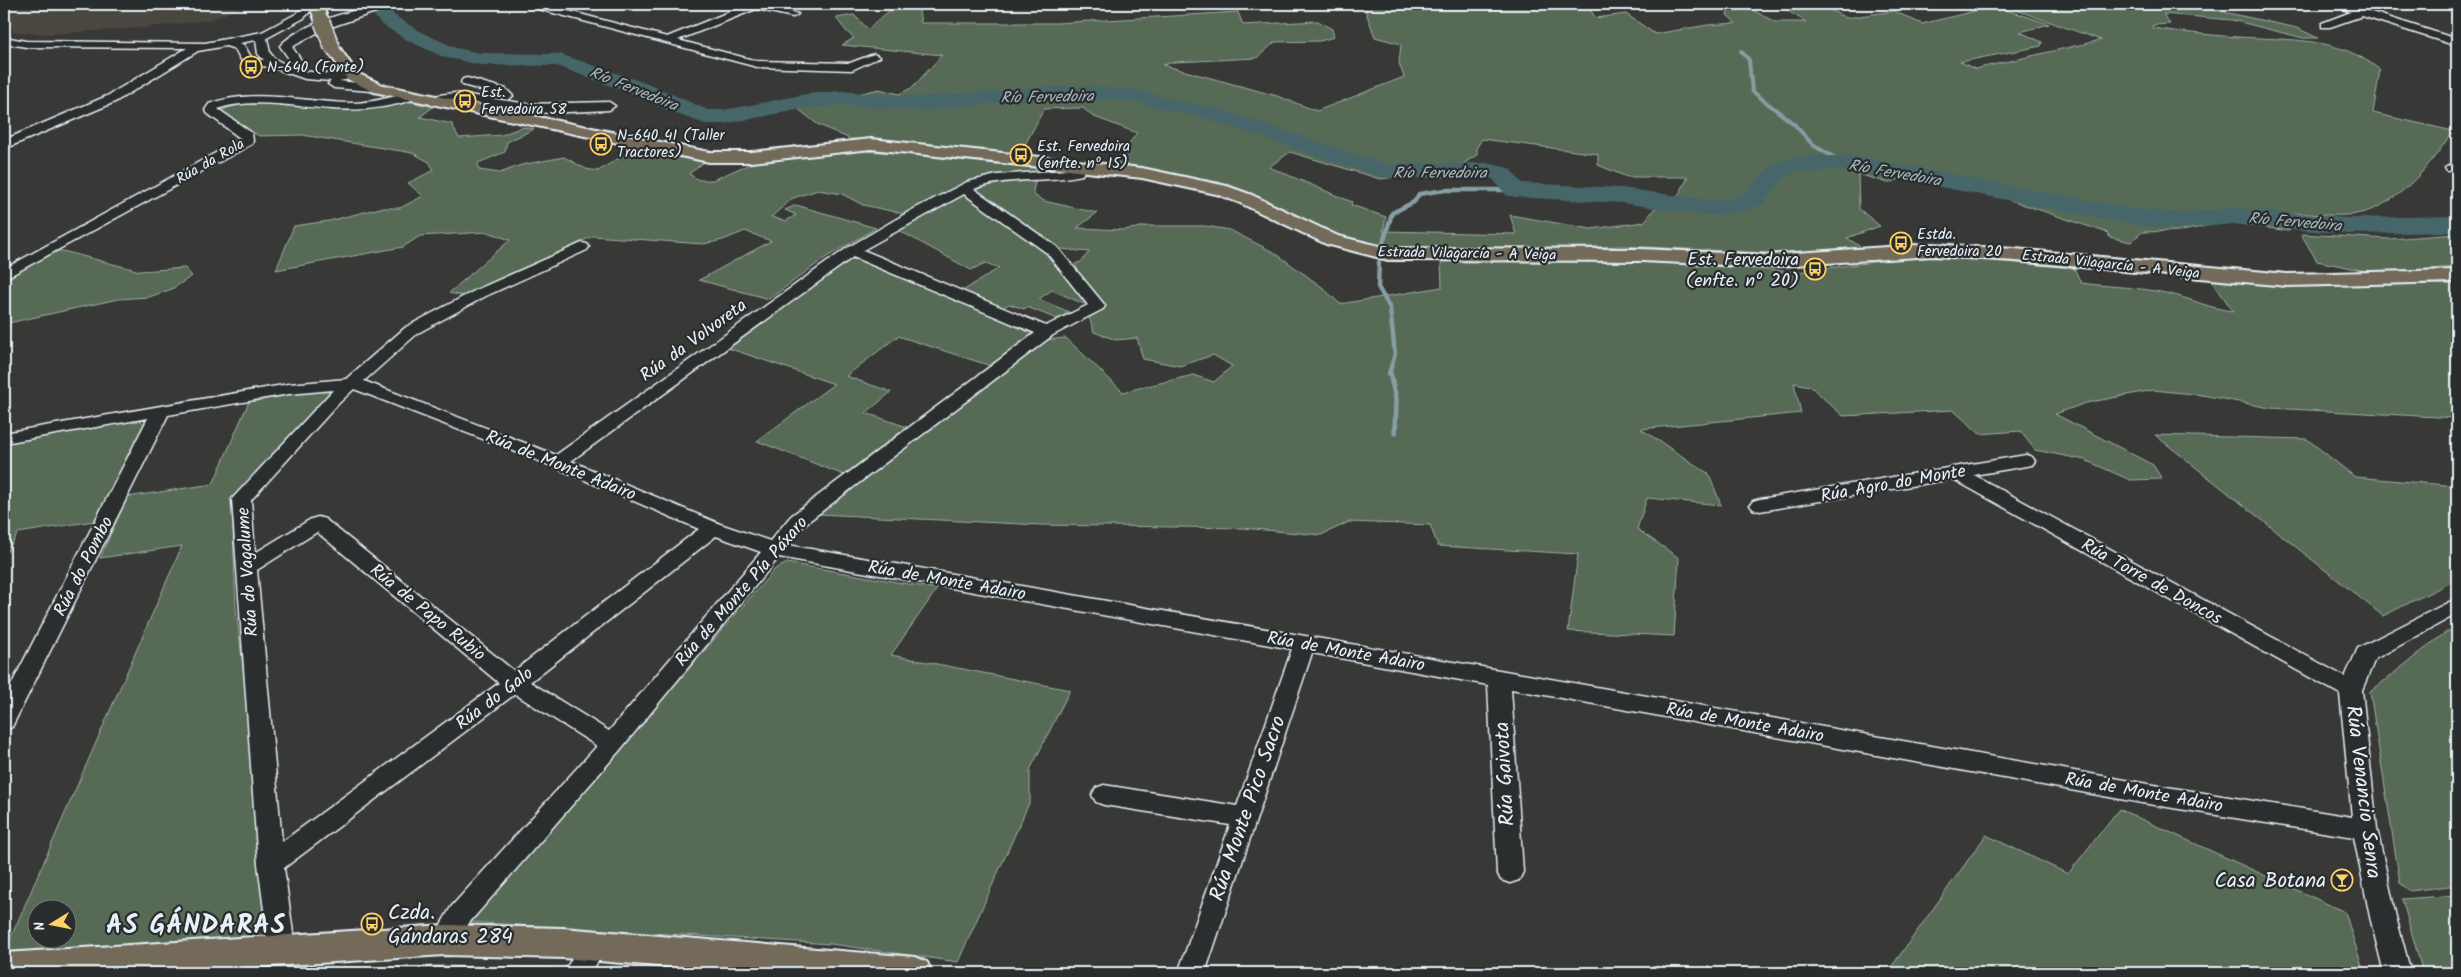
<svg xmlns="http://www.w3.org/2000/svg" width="2461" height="977" viewBox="0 0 2461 977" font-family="Kalam,sans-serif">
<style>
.built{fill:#494640}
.green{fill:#566b57;stroke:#9faea8;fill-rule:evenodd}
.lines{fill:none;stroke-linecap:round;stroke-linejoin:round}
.stream-far2{stroke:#879ea2;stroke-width:4}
.stream-far1{stroke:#879ea2;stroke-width:4.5}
.stream{stroke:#879ea2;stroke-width:5.5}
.river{fill:#476669;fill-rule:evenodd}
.minor-casing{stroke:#e8f1f8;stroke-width:3}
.major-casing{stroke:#e8f1f8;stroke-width:4}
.minor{fill:#2a2d2e;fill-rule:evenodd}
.major{fill:#736b5a;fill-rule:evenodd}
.major-bridge-casing{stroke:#e8f1f8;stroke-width:18;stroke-linecap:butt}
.major-bridge{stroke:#736b5a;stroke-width:15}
.labels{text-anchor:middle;stroke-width:4.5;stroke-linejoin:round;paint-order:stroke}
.far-poi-label{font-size:15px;fill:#e8f1f8;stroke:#2a2d2e;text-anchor:start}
.far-street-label{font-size:15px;fill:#e8f1f8;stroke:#2a2d2e}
.far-water-label{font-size:16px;font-style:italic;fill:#a8b9bf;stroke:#2a2d2e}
.poi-label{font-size:18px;fill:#e8f1f8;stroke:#2a2d2e;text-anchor:end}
.street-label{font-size:18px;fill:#e8f1f8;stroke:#2a2d2e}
.near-street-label{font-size:21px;fill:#e8f1f8;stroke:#2a2d2e}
.near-poi-label{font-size:21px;fill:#e8f1f8;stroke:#2a2d2e;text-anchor:end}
.near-district-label{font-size:26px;font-weight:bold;letter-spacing:1px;fill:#e8f1f8;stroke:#2a2d2e}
</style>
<rect width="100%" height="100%" fill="#383836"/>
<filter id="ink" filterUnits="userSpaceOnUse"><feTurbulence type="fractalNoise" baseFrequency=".02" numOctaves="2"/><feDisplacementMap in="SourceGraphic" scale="10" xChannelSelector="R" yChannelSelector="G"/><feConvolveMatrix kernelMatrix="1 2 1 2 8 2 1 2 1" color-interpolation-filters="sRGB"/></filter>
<g filter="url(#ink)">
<!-- built -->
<path class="built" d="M 4,4 L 239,4 L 239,8 L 210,20 L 141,28 L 49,34 L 13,32 Z"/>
<!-- green -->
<g class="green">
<path d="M 897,4 L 918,4 L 921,23 L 1057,23 L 1238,12 L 1243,25 L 1318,21 L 1332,29 L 1334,37 L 1320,41 L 1275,42 L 1257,58 L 1175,62 L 1163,65 L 1277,96 L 1317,111 L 1404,77 L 1399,63 L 1401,44 L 1375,37 L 1363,4 L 1586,4 L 1596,18 L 1626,14 L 1655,34 L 1708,25 L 1736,23 L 1727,15 L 1729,5 L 1749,8 L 1775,22 L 1806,22 L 1778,5 L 1765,4 L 1819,4 L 1846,18 L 1894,11 L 1922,24 L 1995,6 L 2049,24 L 2020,32 L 2042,42 L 2041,46 L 1960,62 L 1975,69 L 2101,40 L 1999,4 L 2187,4 L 2297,28 L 2318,38 L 2303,38 L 2232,20 L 2163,14 L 2170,24 L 2153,25 L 2152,28 C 2180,32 2208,35 2237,37 C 2287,40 2339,36 2380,70 L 2373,113 L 2453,131 C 2429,167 2394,212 2348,215 C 2330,216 2311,214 2294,213 L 2296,225 L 2289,231 L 2227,222 L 2182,231 L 2142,232 L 2131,242 L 2109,237 L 2108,233 L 1995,195 L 1906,177 L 1888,183 L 1858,174 L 1859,209 L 1880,226 L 1847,238 L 1864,249 L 1791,254 L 1622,246 L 1523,250 L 1391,249 L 1349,240 L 1219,182 L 1113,165 L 1137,133 L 1092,116 L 1083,108 L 1044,109 L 1019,156 L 894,141 L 850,139 L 817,124 L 797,108 L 879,89 L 899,94 L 913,87 L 942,55 L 842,45 L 854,38 L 847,32 L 836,18 L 854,15 L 868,29 ZM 1482,139 L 1598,154 L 1598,165 L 1627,177 L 1688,177 L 1673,206 L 1655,208 L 1644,222 L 1591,229 L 1510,215 L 1516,234 L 1383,231 L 1386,217 L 1351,205 L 1352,202 L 1269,167 L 1290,152 L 1380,179 L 1405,176 L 1422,169 L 1456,168 L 1477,155 L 1477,147 Z"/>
<path d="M 407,101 L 433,107 L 420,117 L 452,124 L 459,138 L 502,135 L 522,127 L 534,129 L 507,142 L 505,152 L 478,163 L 479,170 L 500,173 L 521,165 L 564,157 L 586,169 L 598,171 L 634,149 L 704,162 L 689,174 L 699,180 L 713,180 L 756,161 L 843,150 L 914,154 L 1064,170 L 1061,173 L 977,180 L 936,197 L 905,214 L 863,205 L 842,194 L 818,190 L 793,198 L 771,217 L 786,221 L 796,215 L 785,210 L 796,205 L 876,228 L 825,258 L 769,299 L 699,280 L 771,241 L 745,231 L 723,240 L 703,244 L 593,236 L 468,297 L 449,293 L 510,240 L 488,232 L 420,236 L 403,247 L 276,270 L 294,226 L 329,221 L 380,208 L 400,208 L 423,196 L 408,183 L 434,170 L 429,162 L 413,153 L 302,135 L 259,136 L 219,114 C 237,91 335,109 365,107 C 379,106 393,103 407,101 Z"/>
<path d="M 1036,178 L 1033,191 L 1035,196 L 1044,201 L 1097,213 L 1077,228 L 1124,230 L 1147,226 L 1205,226 L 1230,230 L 1275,253 L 1322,287 L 1340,304 L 1442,287 L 1441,261 L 1623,260 L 1798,272 L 1926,255 L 2074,268 L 2081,283 C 2110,287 2141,287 2170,294 C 2192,299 2211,309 2233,311 L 2210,278 L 2291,286 L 2457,284 L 2457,418 L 2270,408 L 2202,395 L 2153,390 L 2086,403 L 2055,414 L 2153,465 L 2162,479 L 2130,480 L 2085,460 L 2035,450 L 2020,431 L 1980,434 L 1953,410 L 1843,416 L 1810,386 L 1794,383 L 1801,413 L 1641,429 L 1709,474 L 1721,505 L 1647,498 L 1637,529 L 1679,558 L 1674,636 L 1568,631 L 1578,554 L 1438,546 L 1430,525 L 1349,522 L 1321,535 L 1242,528 L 1041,525 L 818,514 L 1045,340 L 1066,338 L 1123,392 L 1193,375 L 1214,382 L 1232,366 L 1213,355 L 1180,366 L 1143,359 L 1137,338 L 1116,340 L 1094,332 L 1088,314 L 1100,306 L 1085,285 L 1075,264 L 1081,262 L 1089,252 L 1052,248 L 971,188 L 979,185 Z"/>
<path d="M 962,192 L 1053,256 L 1089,300 L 1084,304 L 1052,290 L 1039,299 L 1069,312 L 1057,319 L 1027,307 L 1024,309 L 1009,304 L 1001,309 L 961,292 L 999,268 L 985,263 L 971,270 L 898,230 Z"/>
<path d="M 2301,234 L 2389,239 L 2457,234 L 2457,267 L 2376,273 L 2317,261 Z"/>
<path d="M 55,251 L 63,251 L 140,271 L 185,268 L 192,276 L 172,289 L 149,297 L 118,299 L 4,324 L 4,279 Z"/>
<path d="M 850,259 L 864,260 L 1033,334 L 991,366 L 898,336 L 846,376 L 891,392 L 866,413 L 907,427 L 844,475 L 757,441 L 834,384 L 728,348 L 753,326 Z"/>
<path d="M 322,388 L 331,391 L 232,504 L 236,609 L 264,841 L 266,915 L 261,926 L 244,940 L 4,953 L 182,546 L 100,558 L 127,497 L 213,484 L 250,399 ZM 38,910 L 68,910 L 68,940 L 38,940 Z"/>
<path d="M 130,419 L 140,420 L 148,428 L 100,520 L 18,533 L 4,557 L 4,444 L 56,431 Z"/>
<path d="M 2155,435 L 2307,439 L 2355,477 L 2457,486 L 2457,579 L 2383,616 Z"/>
<path d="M 787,563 L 937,589 L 891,655 L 1070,690 L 1030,770 L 1030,801 L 958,962 L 831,944 L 470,922 L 775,569 Z"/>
<path d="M 2457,628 L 2457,885 L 2410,891 L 2400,883 L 2370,692 L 2446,632 Z"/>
<path d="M 2119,809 L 2345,912 L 2364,973 L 1887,973 L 1986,835 L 2068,874 Z"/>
<path d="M 2457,895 L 2457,973 L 2423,973 L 2402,899 Z"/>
<path d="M 438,966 L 554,968 L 558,973 L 314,973 L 316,971 Z"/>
</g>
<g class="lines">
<!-- stream-far2 -->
<path class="stream-far2" d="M 1741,51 L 1749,60 L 1752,91 L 1794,124 L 1813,145 L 1844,163"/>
<!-- stream-far1 -->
<g class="stream-far1">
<path d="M 1383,243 L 1392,213 L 1414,202 L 1419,194 L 1445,190 L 1515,190"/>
<path d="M 1379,262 L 1378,287 L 1390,308 L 1395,354 L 1389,374"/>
</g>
<!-- stream -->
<path class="stream" d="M 1390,373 L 1396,399 L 1395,433"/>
<!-- river -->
<path class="river" d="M 365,4 L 384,4 L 395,16 L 421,32 L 456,48 L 480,53 L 560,54 L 651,85 L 708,110 L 724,110 L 807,94 L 840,91 L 920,97 L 1030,88 L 1083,86 L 1129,89 L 1217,108 L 1385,164 L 1486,163 L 1509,168 L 1522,183 L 1622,188 L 1700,199 L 1725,200 L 1743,194 L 1767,169 L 1780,161 L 1806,156 L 1854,156 L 2134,209 L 2181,213 L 2233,208 L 2348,218 L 2457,216 L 2457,232 L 2348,234 L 2233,224 L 2181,229 L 2134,225 L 1854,170 L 1795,172 L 1784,179 L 1761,205 L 1745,211 L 1725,215 L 1700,215 L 1622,203 L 1515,197 L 1506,195 L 1492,178 L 1383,178 L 1203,118 L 1129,101 L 1083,98 L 1030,100 L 920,111 L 840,105 L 807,108 L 724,124 L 705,124 L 671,112 L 635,95 L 557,66 L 480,65 L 443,57 L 407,40 L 381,24 Z"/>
<!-- minor casing -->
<g class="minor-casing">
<g id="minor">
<path d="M 306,4 L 317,4 L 304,18 L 267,38 L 270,53 L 275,59 L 292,68 L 294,66 L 280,46 C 298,24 367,4 394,4 L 393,6 L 322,30 L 292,47 L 306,67 L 302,71 L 330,74 L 356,74 L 356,78 L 339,81 L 379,85 L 385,89 L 383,92 L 334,88 L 328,84 L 331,81 L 305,79 L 271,67 L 248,65 L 241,60 L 235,49 L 226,46 L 198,51 L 115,102 L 4,149 L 4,140 L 107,96 L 187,48 L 26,47 L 4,43 L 4,37 L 26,41 L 205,43 L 262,32 L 296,14 ZM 256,40 L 258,54 L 264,60 L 252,59 L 244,45 L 240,43 Z"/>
<path d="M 526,4 L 542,4 L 667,37 L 744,6 L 743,4 L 764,4 L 798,14 L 793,17 L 756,9 L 678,40 L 757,61 L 850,63 L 874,54 L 880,57 L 852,70 L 757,67 L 527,6 Z"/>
<path d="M 2331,4 L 2346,4 L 2457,39 L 2457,46 L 2362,16 L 2330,27 L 2322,27 L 2322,23 L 2351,12 Z"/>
<path d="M 467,78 L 506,89 L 513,96 L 507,100 L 498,95 L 463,85 L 461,82 L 463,79 Z"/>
<path d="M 411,92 L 415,93 L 417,96 L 415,99 C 388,108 361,111 332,109 C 299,107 249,97 218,109 L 252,133 L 253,141 L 252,144 L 4,279 L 4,269 L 241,139 L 207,113 L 205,110 L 209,104 C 254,87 307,103 354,103 C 375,102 392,97 411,92 Z"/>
<path d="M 455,93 L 528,104 L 609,102 L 615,106 L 609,110 C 582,111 555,114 527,112 C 492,108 468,96 432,105 L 426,101 L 439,95 Z"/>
<path d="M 2457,161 L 2457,170 L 2447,171 L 2445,168 Z"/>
<path d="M 1079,163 L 1086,167 L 1082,175 C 1047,183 1008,176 974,189 L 1057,247 L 1103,303 L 1105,306 L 1103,309 L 1053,335 L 805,524 L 788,545 L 2142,783 L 2352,817 L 2340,694 L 1953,479 L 1760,511 L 1753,509 L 1750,505 L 1753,501 L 1760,499 L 2026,455 L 2032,457 L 2035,461 L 2032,465 L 1974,475 L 2345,677 L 2358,648 L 2457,598 L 2457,614 L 2375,659 L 2362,690 L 2377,829 L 2396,917 L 2411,973 L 2384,973 L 2370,917 L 2354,837 L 2142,803 L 1511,689 L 1523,872 L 1519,880 L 1510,883 L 1501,880 L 1497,872 L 1488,685 L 1312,653 L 1205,973 L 1178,973 L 1230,825 L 1104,805 L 1096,802 L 1092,795 L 1096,788 L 1104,785 L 1237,806 L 1292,649 L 779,557 L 620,750 L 469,923 L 454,948 L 445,952 L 436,948 L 432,940 L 451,907 L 597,746 L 515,694 L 284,868 L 293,933 L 283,959 L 274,963 L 265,959 L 261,951 L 267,933 L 258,864 L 232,499 L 333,390 L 289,394 L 168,415 L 12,727 L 4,730 L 4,699 L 148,418 L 4,443 L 4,433 L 289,384 L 346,379 L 406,327 L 476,290 L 582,243 L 587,244 L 589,247 L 587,250 L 486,296 L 418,333 L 364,381 L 556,455 L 847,248 L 912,210 L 967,182 L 997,175 L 1067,170 ZM 964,194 L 1047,253 L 1088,305 L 1046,326 L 863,250 ZM 853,257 L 1035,333 L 791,516 L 770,541 L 720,524 L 571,461 ZM 354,389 L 552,466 L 699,529 L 514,671 L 325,519 L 318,517 L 311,519 L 255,553 L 251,500 L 338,404 ZM 317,532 L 499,683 L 282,842 L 257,570 ZM 716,536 L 761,552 L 609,731 L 530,682 Z"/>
<path d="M 594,934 L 603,938 L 607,946 L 591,973 L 563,973 L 585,938 Z"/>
</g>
</g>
<!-- major casing -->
<g class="major-casing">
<g id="major">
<path d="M 309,4 L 322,4 L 329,22 L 327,25 L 317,25 Z"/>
<path d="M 332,43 L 337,44 L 357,73 L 383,85 L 709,152 L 751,152 L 871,139 L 1142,168 L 1227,186 L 1252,195 L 1338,236 L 1388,248 L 1642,249 L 1766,255 L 1933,244 L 2015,249 L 2287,274 L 2457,270 L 2457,282 L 2287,286 L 2015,261 L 1933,256 L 1766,267 L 1642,261 L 1388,260 L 1326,244 L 1240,203 L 1216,194 L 1142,178 L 871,149 L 751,162 L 709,162 L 374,92 L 347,79 L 325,47 Z"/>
<path d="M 445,925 L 563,928 L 915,957 L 927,962 L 932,973 L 739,973 L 563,958 L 445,955 L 161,973 L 4,973 L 4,953 Z"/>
</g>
</g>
<!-- minor -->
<use href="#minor" class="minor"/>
<!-- major -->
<use href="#major" class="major"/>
<!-- major-bridge casing -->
<g class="major-bridge-casing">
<path id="major-bridge" d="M 322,22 L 332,47"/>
</g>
<!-- major-bridge -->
<use href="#major-bridge" class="major-bridge"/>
</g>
</g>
<!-- icons -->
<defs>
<g id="bus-ring" transform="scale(1.125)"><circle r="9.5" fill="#2a2d2e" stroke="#ffd166" stroke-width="1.5"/><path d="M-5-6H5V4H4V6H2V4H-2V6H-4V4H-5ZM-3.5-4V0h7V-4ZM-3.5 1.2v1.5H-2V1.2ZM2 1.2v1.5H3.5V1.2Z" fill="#ffd166"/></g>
<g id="bar-ring" transform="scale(1.125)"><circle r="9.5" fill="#2a2d2e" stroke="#ffd166" stroke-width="1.5"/><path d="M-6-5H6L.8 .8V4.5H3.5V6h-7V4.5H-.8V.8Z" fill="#ffd166"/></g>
</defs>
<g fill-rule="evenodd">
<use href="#bus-ring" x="251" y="67"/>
<use href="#bus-ring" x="465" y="101"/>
<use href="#bus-ring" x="601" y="144"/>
<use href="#bus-ring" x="1021" y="155"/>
<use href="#bus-ring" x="1901" y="243"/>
<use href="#bus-ring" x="1815" y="269"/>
<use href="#bar-ring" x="2342" y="880"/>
<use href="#bus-ring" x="372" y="924"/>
</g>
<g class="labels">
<!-- far-poi labels -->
<g class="far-poi-label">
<text x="267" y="72">N-640 (Fonte)</text>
<text x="481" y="97">Est.<tspan x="481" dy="17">Fervedoira 58</tspan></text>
<text x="617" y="140">N-640 41 (Taller<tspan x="617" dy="17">Tractores)</tspan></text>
<text x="1037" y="151">Est. Fervedoira<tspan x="1037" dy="17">(enfte. nº 15)</tspan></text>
<text x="1917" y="239">Estda.<tspan x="1917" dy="17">Fervedoira 20</tspan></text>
</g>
<!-- far-street labels -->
<g class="far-street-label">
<text transform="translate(210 161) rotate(-30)" y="5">Rúa da Rola</text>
<text transform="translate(1467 253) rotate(1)" y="5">Estrada Vilagarcía - A Veiga</text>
<text transform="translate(2111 264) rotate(6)" y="5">Estrada Vilagarcía - A Veiga</text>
</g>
<!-- far-water labels -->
<g class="far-water-label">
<text transform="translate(634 88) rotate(22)" y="6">Río Fervedoira</text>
<text transform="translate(1047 96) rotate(-1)" y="6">Río Fervedoira</text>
<text x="1440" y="178">Río Fervedoira</text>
<text transform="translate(1895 172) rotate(10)" y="6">Río Fervedoira</text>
<text transform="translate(2295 221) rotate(5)" y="6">Río Fervedoira</text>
</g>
<!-- poi labels -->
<g class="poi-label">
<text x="1799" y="265">Est. Fervedoira<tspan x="1799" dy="21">(enfte. nº 20)</tspan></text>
</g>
<!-- street labels -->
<g class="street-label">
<text transform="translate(693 340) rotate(-36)" y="6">Rúa da Volvoreta</text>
<text transform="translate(561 465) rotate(22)" y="6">Rúa de Monte Adairo</text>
<text transform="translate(1893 483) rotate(-10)" y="6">Rúa Agro do Monte</text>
<text transform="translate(83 566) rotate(-63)" y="6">Rúa do Pombo</text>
<text transform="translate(247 572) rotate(-94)" y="6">Rúa do Vagalume</text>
<text transform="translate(947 580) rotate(10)" y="6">Rúa de Monte Adairo</text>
<text transform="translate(2152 581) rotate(29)" y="6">Rúa Torre de Doncos</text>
<text transform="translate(741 591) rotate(-49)" y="6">Rúa de Monte Pía Páxaro</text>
<text transform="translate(428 612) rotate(39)" y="6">Rúa de Papo Rubio</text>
<text transform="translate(1346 651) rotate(10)" y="6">Rúa de Monte Adairo</text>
<text transform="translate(494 698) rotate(-37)" y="6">Rúa do Galo</text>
<text transform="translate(1745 722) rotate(10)" y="6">Rúa de Monte Adairo</text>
<text transform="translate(2144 792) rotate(10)" y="6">Rúa de Monte Adairo</text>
</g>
<!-- near-street labels -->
<g class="near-street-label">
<text transform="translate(1504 774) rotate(-93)" y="7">Rúa Gaivota</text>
<text transform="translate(2364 792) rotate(83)" y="7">Rúa Venancio Senra</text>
<text transform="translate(1247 808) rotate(-71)" y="7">Rúa Monte Pico Sacro</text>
</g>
<!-- near-poi labels -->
<g class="near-poi-label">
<text x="2326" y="887">Casa Botana</text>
<text x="388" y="919" text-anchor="start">Czda.<tspan x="388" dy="24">Gándaras 284</tspan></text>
</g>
<!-- near-district labels -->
<g class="near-district-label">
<text x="196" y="933">AS GÁNDARAS</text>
</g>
</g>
<!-- margin -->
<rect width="2461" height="977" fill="none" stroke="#2a2d2e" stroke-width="20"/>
<rect x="10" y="10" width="2441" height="957" fill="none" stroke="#e8f1f8" stroke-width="2" filter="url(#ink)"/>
<!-- north arrow -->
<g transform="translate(52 924) rotate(260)"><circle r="24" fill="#2a2d2e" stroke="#767b7f"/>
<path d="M0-4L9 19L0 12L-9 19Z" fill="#ffd166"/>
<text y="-8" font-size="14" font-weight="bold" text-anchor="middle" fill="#e8f1f8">N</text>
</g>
</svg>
